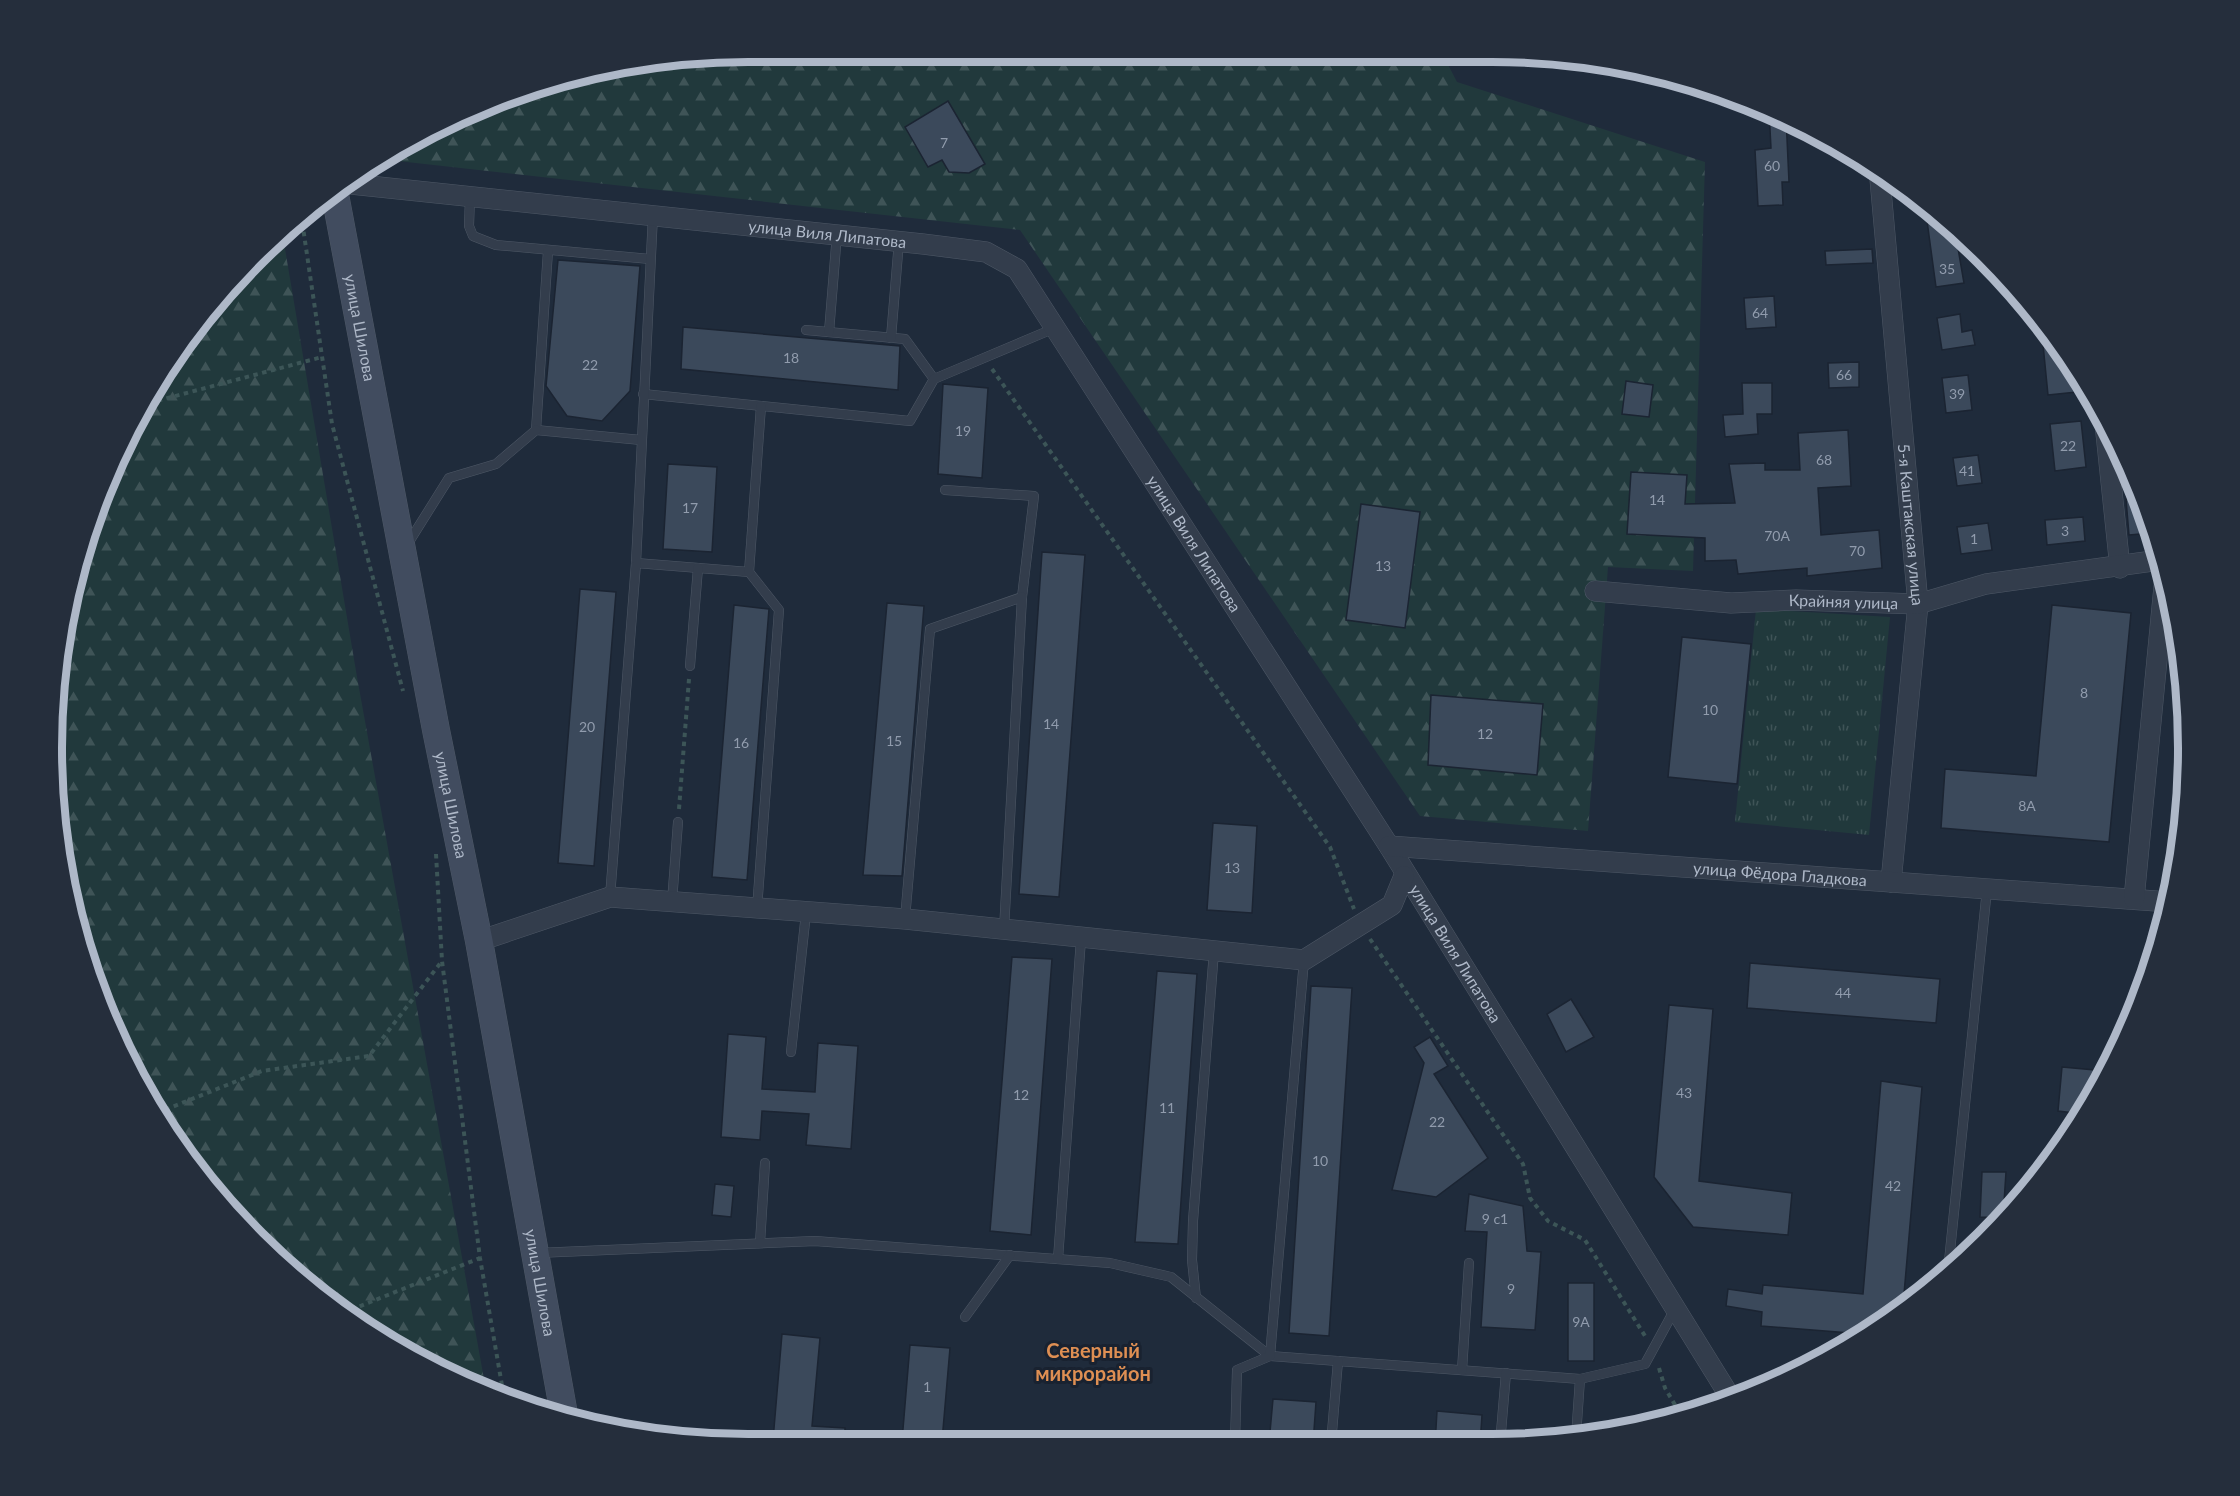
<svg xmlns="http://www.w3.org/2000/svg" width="2240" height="1496" viewBox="0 0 2240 1496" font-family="Lato,sans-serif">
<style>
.grass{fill:url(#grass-tufts)}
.forest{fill:url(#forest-firs)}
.building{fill:#3b495b;stroke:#1b2432;stroke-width:1.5}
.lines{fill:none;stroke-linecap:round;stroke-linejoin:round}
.service-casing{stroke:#4e5866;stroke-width:10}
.minor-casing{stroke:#4e5866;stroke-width:21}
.secondary-casing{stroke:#4e5866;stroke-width:28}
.path{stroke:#3c5557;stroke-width:4;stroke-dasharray:4.5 4.5;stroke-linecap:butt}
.service{stroke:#333d4c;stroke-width:9}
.minor{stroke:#333d4c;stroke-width:20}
.secondary{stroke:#414c5f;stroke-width:27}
.labels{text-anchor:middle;stroke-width:6;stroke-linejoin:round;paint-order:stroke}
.number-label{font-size:14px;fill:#919cad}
.street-label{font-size:16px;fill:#aeb8c8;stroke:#192230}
.quarter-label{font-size:20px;font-weight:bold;fill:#de8f53;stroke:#192230}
.rim{fill:none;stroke:#aeb8c8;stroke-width:8}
</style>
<defs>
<pattern id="grass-tufts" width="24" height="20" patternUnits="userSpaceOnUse" patternTransform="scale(1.5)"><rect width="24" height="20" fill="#21393c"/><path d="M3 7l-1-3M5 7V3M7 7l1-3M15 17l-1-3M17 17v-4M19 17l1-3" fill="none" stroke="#3f5457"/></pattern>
<pattern id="forest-firs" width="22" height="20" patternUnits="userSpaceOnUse" patternTransform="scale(1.5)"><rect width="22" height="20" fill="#21393c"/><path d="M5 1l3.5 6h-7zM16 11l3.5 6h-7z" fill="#3f5457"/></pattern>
</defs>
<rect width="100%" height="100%" fill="#1f2b3b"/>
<!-- grass -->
<path class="grass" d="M 1756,609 L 1890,617 L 1869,835 L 1735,822 Z"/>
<!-- forest -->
<g class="forest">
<path d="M 657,57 L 1444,57 L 1457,82 L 1705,162 L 1693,571 L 1608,567 L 1588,831 L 1420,816 L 1020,230 L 380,159 L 524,88 Z"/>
<path d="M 282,231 L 357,677 L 486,1390 L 440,1373 L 360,1327 L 255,1241 L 144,1096 L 104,1014 L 64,884 L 53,702 L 75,568 L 104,482 L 195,323 Z"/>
</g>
<!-- building -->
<g class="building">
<path d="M 948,101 L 985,164 L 969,173 L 949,172 L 942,160 L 928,167 L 905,127 Z"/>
<path d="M 1769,110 L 1786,117 L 1789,182 L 1782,182 L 1783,205 L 1758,206 L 1755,150 L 1771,148 Z"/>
<path d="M 1925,206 L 1955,231 L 1964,283 L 1936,287 Z"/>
<path d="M 1872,249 L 1873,263 L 1826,265 L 1825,251 Z"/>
<path d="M 558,260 L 640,266 L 630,391 L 602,421 L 567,416 L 546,386 Z"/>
<path d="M 1774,296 L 1776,327 L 1746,329 L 1744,298 Z"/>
<path d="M 1960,314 L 1962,332 L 1972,330 L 1975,345 L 1942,350 L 1937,318 Z"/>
<path d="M 2041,324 L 2075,367 L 2077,392 L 2048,395 Z"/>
<path d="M 683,327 L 900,346 L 898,390 L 681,369 Z"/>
<path d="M 1859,362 L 1859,387 L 1829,388 L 1828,363 Z"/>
<path d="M 1968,375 L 1972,410 L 1946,413 L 1942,378 Z"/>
<path d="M 1626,381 L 1653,385 L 1649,417 L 1622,414 Z"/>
<path d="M 1742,383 L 1772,383 L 1772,414 L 1757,414 L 1758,434 L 1725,437 L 1723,415 L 1743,414 Z"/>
<path d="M 943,384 L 988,388 L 982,478 L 938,474 Z"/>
<path d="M 2081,421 L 2086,467 L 2055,471 L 2050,424 Z"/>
<path d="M 1848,430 L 1851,486 L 1818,488 L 1821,535 L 1879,530 L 1882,568 L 1807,576 L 1807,568 L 1738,574 L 1736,560 L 1705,561 L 1705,538 L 1627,534 L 1631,472 L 1687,475 L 1685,504 L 1735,503 L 1729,464 L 1765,463 L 1765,470 L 1800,470 L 1798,433 Z"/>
<path d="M 1978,455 L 1982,483 L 1957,486 L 1953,458 Z"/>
<path d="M 668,464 L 717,467 L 712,552 L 663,549 Z"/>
<path d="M 2141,498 L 2152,533 L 2129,535 L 2126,499 Z"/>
<path d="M 1361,504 L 1420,512 L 1405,628 L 1346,620 Z"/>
<path d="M 2083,517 L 2085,541 L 2047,545 L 2045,520 Z"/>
<path d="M 1988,523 L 1992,550 L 1961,554 L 1957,527 Z"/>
<path d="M 1042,552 L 1085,555 L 1059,897 L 1019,894 Z"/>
<path d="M 580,589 L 616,592 L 594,866 L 558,863 Z"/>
<path d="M 887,603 L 924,606 L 902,876 L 863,875 Z"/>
<path d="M 734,605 L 769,609 L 747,880 L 712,877 Z"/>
<path d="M 2052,605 L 2131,613 L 2109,842 L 1941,828 L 1945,769 L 2036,776 Z"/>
<path d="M 1682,637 L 1751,644 L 1737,784 L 1668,777 Z"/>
<path d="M 1431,695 L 1543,704 L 1537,775 L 1428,765 Z"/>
<path d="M 1213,823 L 1257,826 L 1252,913 L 1207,910 Z"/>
<path d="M 1012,957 L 1052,959 L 1031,1235 L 990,1231 Z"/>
<path d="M 1750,963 L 1940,979 L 1936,1023 L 1747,1008 Z"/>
<path d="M 1157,971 L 1197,974 L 1178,1244 L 1135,1242 Z"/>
<path d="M 1311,986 L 1352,988 L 1329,1336 L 1289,1333 Z"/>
<path d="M 1571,999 L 1594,1037 L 1566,1052 L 1547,1014 Z"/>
<path d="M 1669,1005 L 1713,1009 L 1699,1181 L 1792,1193 L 1788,1235 L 1693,1227 L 1654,1177 Z"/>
<path d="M 728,1034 L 766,1037 L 762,1089 L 815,1092 L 818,1043 L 858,1046 L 851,1149 L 806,1145 L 809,1114 L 762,1111 L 760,1140 L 721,1137 Z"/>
<path d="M 1430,1037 L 1448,1066 L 1434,1074 L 1488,1158 L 1436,1197 L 1392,1190 L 1424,1063 L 1414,1047 Z"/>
<path d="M 2062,1067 L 2106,1071 L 2083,1114 L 2058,1111 Z"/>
<path d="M 1881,1081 L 1922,1087 L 1904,1294 L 1863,1334 L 1761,1326 L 1762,1312 L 1726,1306 L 1728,1289 L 1762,1294 L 1763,1285 L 1863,1294 Z"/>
<path d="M 1982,1172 L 2006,1172 L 2003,1218 L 1980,1217 Z"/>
<path d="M 715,1184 L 734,1186 L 731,1217 L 712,1215 Z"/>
<path d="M 1469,1194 L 1523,1206 L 1527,1251 L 1541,1252 L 1535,1330 L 1481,1327 L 1487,1232 L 1465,1231 Z"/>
<rect x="1568" y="1283" width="26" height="78"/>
<path d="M 782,1334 L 820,1338 L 812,1426 L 845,1428 L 845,1440 L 773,1440 Z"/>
<path d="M 910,1345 L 950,1348 L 942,1441 L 902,1441 Z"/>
<path d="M 1273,1399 L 1316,1402 L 1313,1444 L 1269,1443 Z"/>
<path d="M 1437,1411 L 1482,1415 L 1480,1445 L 1435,1445 Z"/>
</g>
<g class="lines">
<!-- service casing -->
<g class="service-casing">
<g id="service">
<path d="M 470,197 L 469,226 L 473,236 L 496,245 L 650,259"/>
<path d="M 548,251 L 536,430 L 641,440"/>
<path d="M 806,330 L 905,339 L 934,379"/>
<path d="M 829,332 L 837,234"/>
<path d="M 891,338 L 899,241"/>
<path d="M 643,394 L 910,421 L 934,379 L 1055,328"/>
<path d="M 945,490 L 1034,496 L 1022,597"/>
<path d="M 407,545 L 449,478 L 496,464 L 536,430"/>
<path d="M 636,563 L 749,572 L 779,610 L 757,909"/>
<path d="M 749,572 L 761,406"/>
<path d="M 690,666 L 698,568"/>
<path d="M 610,897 L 636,563 L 653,215"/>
<path d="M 672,902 L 678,822"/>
<path d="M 905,919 L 930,629 L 1022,597 L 1004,930"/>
<path d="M 791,1052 L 806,913"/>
<path d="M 760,1243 L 765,1163"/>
<path d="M 537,1253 L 815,1241 L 1110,1263 L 1171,1277 L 1270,1356 L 1580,1379 L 1645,1364 L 1675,1309"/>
<path d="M 1058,1259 L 1081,939"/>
<path d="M 1948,1271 L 1987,889"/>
<path d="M 1196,1298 L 1192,1260 L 1193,1221 L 1214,951"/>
<path d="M 965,1317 L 1010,1255"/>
<path d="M 1462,1370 L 1469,1263"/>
<path d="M 1576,1437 L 1580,1379"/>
<path d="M 1235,1443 L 1237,1370 L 1270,1356 L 1304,960"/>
<path d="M 1331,1444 L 1338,1361"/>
<path d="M 1500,1444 L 1506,1373"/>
</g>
</g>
<!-- minor casing -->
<g class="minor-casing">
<g id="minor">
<path id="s1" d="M 1879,168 L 1918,604 L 1891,882"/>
<path id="s2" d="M 341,183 L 923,244 L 986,252 L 1017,269 L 1389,846 L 1732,1400"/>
<path d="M 2105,424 L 2120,568"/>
<path id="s3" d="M 1595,591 L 1731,603 L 1796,600 L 1918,604 L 1986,584 L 2160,560"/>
<path id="s4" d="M 1389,846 L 2170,902"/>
<path d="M 2134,899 L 2165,576"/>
<path d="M 479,941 L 610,897 L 905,919 L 1304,960 L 1392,905 L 1404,876"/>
</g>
</g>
<!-- secondary casing -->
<g class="secondary-casing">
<g id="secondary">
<path id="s5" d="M 334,189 L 436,730 L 479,941 L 565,1420"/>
</g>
</g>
<!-- path -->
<g class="path">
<path d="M 301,214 L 332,424 L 403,691"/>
<path d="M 992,369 L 1330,847 L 1354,909"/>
<path d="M 149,403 L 322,357"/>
<path d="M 679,809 L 689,679"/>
<path d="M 436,854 L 442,961 L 480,1258 L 504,1397"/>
<path d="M 1370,939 L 1523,1164 L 1530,1198 L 1548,1221 L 1585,1240 L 1645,1336"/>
<path d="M 157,1113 L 262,1071 L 369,1056 L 442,961"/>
<path d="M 343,1313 L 480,1258"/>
<path d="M 1659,1368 L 1665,1388 L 1681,1415"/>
</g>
<!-- service -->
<use href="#service" class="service"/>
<!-- minor -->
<use href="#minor" class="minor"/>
<!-- secondary -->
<use href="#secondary" class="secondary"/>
</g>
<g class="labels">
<!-- number labels -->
<g class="number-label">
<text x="944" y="148">7</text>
<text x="1772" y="171">60</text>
<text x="1947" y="274">35</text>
<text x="1760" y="318">64</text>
<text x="791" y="363">18</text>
<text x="590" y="370">22</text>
<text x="1844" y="380">66</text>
<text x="1957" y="399">39</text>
<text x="963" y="436">19</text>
<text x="2068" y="451">22</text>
<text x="1824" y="465">68</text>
<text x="1967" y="476">41</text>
<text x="1657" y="505">14</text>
<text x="690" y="513">17</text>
<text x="2065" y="536">3</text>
<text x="1777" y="541">70А</text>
<text x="1974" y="544">1</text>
<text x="1857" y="556">70</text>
<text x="1383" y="571">13</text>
<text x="2084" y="698">8</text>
<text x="1710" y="715">10</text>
<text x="1051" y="729">14</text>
<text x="587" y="732">20</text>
<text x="1485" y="739">12</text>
<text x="894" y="746">15</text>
<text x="741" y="748">16</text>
<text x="2027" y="811">8А</text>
<text x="1232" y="873">13</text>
<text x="1843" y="998">44</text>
<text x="1684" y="1098">43</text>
<text x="1021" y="1100">12</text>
<text x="1167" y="1113">11</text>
<text x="1437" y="1127">22</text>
<text x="1320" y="1166">10</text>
<text x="1893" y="1191">42</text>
<text x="1495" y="1224">9 с1</text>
<text x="1511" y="1294">9</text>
<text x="1581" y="1327">9А</text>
<text x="927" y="1392">1</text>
</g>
<!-- street labels -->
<g class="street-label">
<text dy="6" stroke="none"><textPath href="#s2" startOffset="489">улица Виля Липатова</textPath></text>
<text dy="6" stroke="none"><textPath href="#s5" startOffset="141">улица Шилова</textPath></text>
<text dy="6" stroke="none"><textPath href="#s1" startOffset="358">5-я Каштакская улица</textPath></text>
<text dy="6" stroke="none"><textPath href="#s2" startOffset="1011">улица Виля Липатова</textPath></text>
<text dy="6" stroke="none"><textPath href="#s3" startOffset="249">Крайняя улица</textPath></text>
<text dy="6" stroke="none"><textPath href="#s5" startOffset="627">улица Шилова</textPath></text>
<text dy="6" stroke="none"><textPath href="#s4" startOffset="392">улица Фёдора Гладкова</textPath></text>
<text dy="6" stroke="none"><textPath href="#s2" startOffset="1497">улица Виля Липатова</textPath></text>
<text dy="6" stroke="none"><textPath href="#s5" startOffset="1113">улица Шилова</textPath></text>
</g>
<!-- quarter labels -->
<g class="quarter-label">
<text x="1093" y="1358">Северный<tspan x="1093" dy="23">микрорайон</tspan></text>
</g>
</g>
<!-- crop -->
<path d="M0 0H2240V1496H0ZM748 62H1492A686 686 0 0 1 2178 748V748A686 686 0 0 1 1492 1434H748A686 686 0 0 1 62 748V748A686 686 0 0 1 748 62Z" fill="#252e3c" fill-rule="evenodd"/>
<path class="rim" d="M748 62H1492A686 686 0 0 1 2178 748V748A686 686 0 0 1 1492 1434H748A686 686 0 0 1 62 748V748A686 686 0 0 1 748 62Z"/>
</svg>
